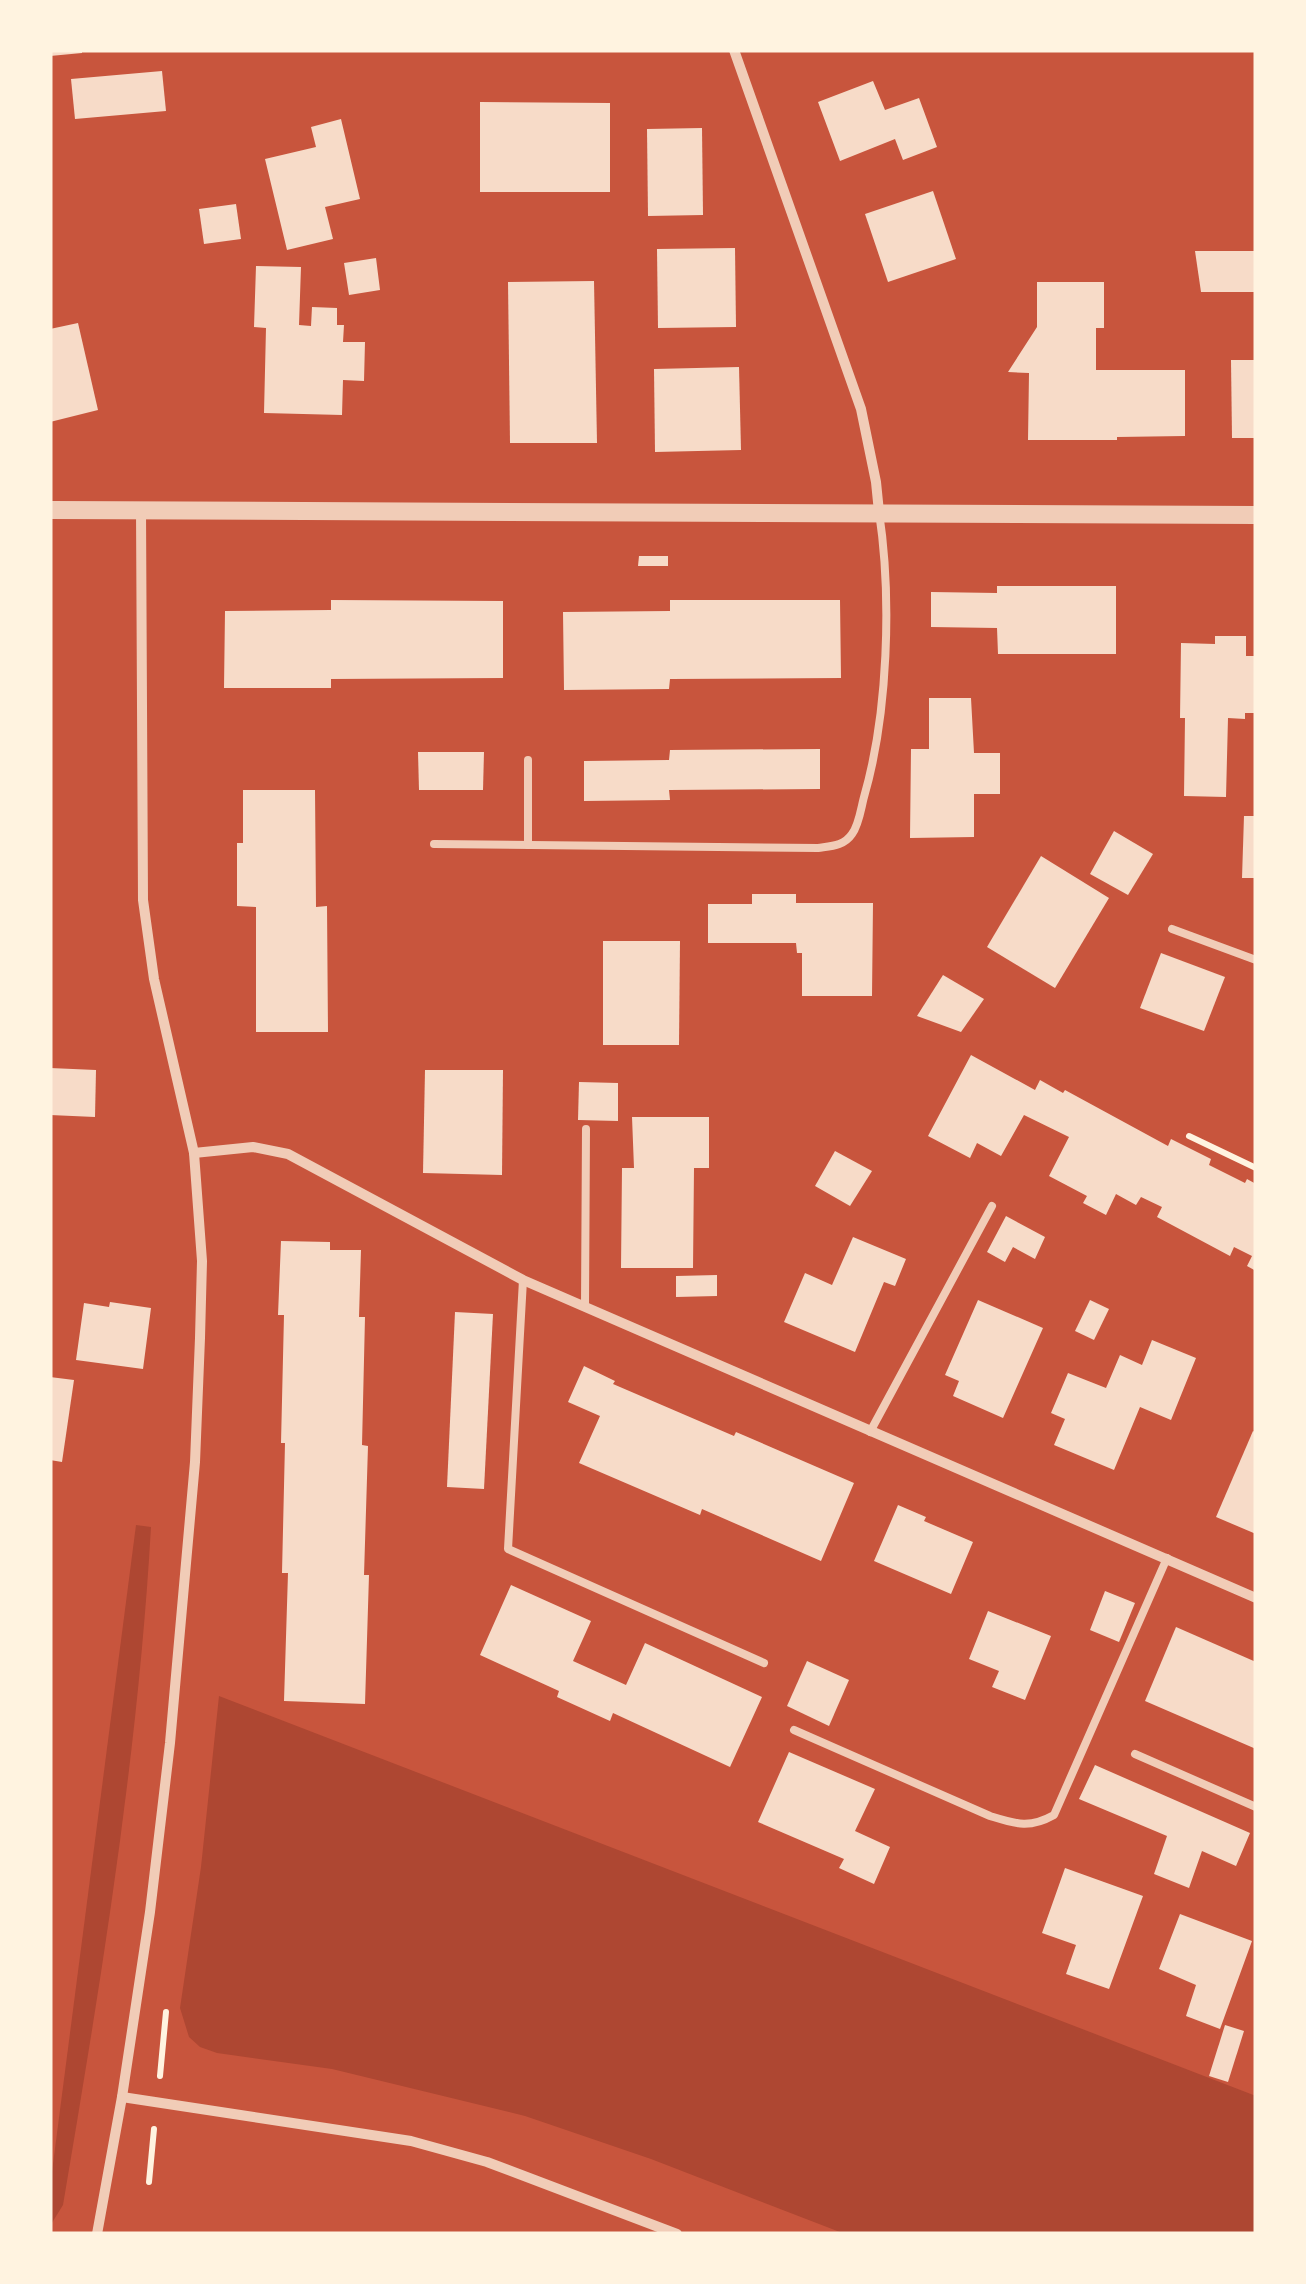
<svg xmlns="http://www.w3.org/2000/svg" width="1306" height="2284" viewBox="0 0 1306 2284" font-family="Overpass,sans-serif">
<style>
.green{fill:#ae4732}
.building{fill:#f7dbc8}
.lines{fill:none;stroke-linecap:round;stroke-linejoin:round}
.path{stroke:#fff3e0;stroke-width:6}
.service{stroke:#f1ccb7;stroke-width:8}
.minor{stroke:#f1ccb7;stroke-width:10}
.tertiary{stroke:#f1ccb7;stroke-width:18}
</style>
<rect width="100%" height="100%" fill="#c8553d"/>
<!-- green -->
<g class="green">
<path d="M 136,1525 L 151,1527 C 138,1755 101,1981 63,2205 L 50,2226 L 50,2187 Z"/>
<path d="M 219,1696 L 1256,2096 L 1256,2234 L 845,2234 L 651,2159 L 525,2116 L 332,2069 L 217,2053 L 200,2047 L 189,2037 L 180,2008 L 201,1867 Z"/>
</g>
<!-- building -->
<g class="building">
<path d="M 50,50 L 82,50 L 82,53 L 50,56 Z"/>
<path d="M 162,71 L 166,111 L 75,119 L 71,79 Z"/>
<path d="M 873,81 L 885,110 L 919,98 L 937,147 L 903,160 L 895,139 L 840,161 L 818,102 Z"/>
<path d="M 480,102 L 610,103 L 610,192 L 480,192 Z"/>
<path d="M 341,119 L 360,199 L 325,207 L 333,239 L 287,250 L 265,159 L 316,147 L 311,127 Z"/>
<path d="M 702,128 L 703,215 L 648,216 L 647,129 Z"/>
<path d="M 933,191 L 956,259 L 888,282 L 865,214 Z"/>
<path d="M 236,204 L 241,239 L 204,244 L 199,209 Z"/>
<path d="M 735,248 L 736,327 L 658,328 L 657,249 Z"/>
<path d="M 1195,251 L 1256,251 L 1256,292 L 1201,292 Z"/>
<path d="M 376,258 L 380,290 L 349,295 L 344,263 Z"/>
<path d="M 256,266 L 301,267 L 299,325 L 311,326 L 312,307 L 337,308 L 337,325 L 344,325 L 343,342 L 365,342 L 364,381 L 343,380 L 342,415 L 264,413 L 266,328 L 254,327 Z"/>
<path d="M 594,281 L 597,443 L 510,443 L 508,282 Z"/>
<path d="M 1037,282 L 1104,282 L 1104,328 L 1096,328 L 1096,370 L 1185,370 L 1185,436 L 1117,437 L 1117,440 L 1028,440 L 1029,373 L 1008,372 L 1037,327 Z"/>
<path d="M 78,323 L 98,410 L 50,422 L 50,329 Z"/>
<path d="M 1231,360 L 1256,360 L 1256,438 L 1232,438 Z"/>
<path d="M 739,367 L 741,450 L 655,452 L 654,369 Z"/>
<path d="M 639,556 L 668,556 L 668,566 L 638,566 Z"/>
<path d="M 997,586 L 1116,586 L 1116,654 L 998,654 L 997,628 L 931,627 L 931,592 L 997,593 Z"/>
<path d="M 331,600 L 503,601 L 503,678 L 331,679 L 331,688 L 224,688 L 225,611 L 331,610 Z"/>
<path d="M 670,600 L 840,600 L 841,678 L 670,679 L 669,689 L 564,690 L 563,612 L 670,611 Z"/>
<path d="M 1215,636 L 1246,636 L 1246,656 L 1256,656 L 1256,713 L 1245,713 L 1245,719 L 1228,718 L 1226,797 L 1184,796 L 1185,718 L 1180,718 L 1181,643 L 1215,644 Z"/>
<path d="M 929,698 L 971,698 L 974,753 L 1000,753 L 1000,794 L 974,794 L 974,837 L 910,838 L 911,749 L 929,749 Z"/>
<path d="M 820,749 L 820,789 L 669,790 L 670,800 L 584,801 L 584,761 L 669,760 L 670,750 Z"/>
<path d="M 418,752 L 484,752 L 483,790 L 419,790 Z"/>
<path d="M 243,790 L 315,790 L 316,907 L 327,906 L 328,1032 L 256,1032 L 256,907 L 237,906 L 237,843 L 243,843 Z"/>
<path d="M 1244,816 L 1256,816 L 1256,878 L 1242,878 Z"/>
<path d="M 1114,831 L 1153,854 L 1128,895 L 1090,874 Z"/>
<path d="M 1041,856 L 1109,898 L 1055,988 L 987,947 Z"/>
<path d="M 752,894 L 796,894 L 796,903 L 873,903 L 872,996 L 802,996 L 802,953 L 797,953 L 796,943 L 708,943 L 708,904 L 752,904 Z"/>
<path d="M 603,941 L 680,941 L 679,1045 L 603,1045 Z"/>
<path d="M 1161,953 L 1225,977 L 1204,1031 L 1140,1008 Z"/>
<path d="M 943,975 L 984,999 L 961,1032 L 917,1016 Z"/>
<path d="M 971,1055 L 1035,1090 L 1040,1080 L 1063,1093 L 1065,1090 L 1168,1146 L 1171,1139 L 1211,1159 L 1209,1165 L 1245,1183 L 1247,1179 L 1256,1184 L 1256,1271 L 1247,1266 L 1252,1256 L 1234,1247 L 1230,1256 L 1157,1217 L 1162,1207 L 1141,1197 L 1136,1205 L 1116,1194 L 1106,1215 L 1083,1203 L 1087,1196 L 1049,1176 L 1069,1137 L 1024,1115 L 1001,1156 L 977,1143 L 970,1158 L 928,1136 Z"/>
<path d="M 50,1068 L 96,1070 L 95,1117 L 50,1115 Z"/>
<path d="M 425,1070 L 503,1070 L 502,1175 L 423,1173 Z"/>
<path d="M 579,1082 L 618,1083 L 618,1121 L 578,1120 Z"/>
<path d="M 632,1117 L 709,1117 L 709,1168 L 694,1168 L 693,1268 L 621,1268 L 622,1168 L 634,1168 Z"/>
<path d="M 835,1151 L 872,1171 L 850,1206 L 815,1186 Z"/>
<path d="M 1006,1216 L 1045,1237 L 1035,1259 L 1013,1247 L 1005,1262 L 987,1252 Z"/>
<path d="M 853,1237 L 906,1259 L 895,1286 L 884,1282 L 855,1352 L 784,1322 L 805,1273 L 832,1285 Z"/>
<path d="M 281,1241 L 330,1242 L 330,1250 L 361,1250 L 359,1317 L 365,1317 L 362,1445 L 368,1446 L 364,1575 L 369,1575 L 365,1704 L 284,1701 L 288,1573 L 282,1573 L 285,1443 L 281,1443 L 284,1315 L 278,1315 Z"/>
<path d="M 717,1275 L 717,1296 L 676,1297 L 676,1276 Z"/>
<path d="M 978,1300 L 1043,1328 L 1003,1418 L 953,1396 L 959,1381 L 945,1375 Z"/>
<path d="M 1090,1300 L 1109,1309 L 1094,1340 L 1075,1331 Z"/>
<path d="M 110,1302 L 151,1308 L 143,1369 L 76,1360 L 84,1303 L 109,1307 Z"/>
<path d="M 455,1312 L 493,1314 L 484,1489 L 447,1487 Z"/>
<path d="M 1152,1340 L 1196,1358 L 1171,1420 L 1140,1407 L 1114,1470 L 1054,1445 L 1065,1419 L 1051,1413 L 1068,1373 L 1106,1388 L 1120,1355 L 1142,1365 Z"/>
<path d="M 584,1366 L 615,1381 L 613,1384 L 734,1436 L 736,1432 L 854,1483 L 821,1561 L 702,1509 L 700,1515 L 579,1463 L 600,1416 L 568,1402 Z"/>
<path d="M 50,1377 L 74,1380 L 62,1462 L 50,1460 Z"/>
<path d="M 1253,1431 L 1256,1433 L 1256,1534 L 1216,1517 Z"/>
<path d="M 898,1505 L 926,1517 L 924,1521 L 973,1542 L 951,1594 L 874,1561 Z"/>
<path d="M 511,1585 L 591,1621 L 573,1661 L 626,1685 L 645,1643 L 762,1697 L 730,1767 L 613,1713 L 610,1721 L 557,1697 L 559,1691 L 480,1655 Z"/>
<path d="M 1105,1591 L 1135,1603 L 1119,1642 L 1090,1630 Z"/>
<path d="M 988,1611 L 1051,1636 L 1025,1700 L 992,1687 L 999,1671 L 969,1659 Z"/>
<path d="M 1176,1627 L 1256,1662 L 1256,1749 L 1145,1701 Z"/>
<path d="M 807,1661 L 849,1680 L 829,1726 L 787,1706 Z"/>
<path d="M 789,1752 L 875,1789 L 855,1831 L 890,1847 L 874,1884 L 839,1868 L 844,1859 L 758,1822 Z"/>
<path d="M 1095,1765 L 1250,1833 L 1236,1866 L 1202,1851 L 1189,1888 L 1154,1874 L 1167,1836 L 1079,1799 Z"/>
<path d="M 1065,1868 L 1143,1896 L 1109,1989 L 1066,1974 L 1076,1945 L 1042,1933 Z"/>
<path d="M 1180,1914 L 1252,1941 L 1220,2029 L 1186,2016 L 1196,1985 L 1159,1969 Z"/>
<path d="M 1225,2025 L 1244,2031 L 1228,2082 L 1209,2076 Z"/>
</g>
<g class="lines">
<!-- path -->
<g class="path">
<path d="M 1189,1136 L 1256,1168"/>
<path d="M 160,2076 L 166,2012"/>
<path d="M 149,2182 L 154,2129"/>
</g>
<!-- service -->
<g class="service">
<path d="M 434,844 L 818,848 C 831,846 844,846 852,834 C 859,825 861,808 864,797 C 888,714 892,598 879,512"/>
<path d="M 528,845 L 528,760"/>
<path d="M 1172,929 L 1256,960"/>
<path d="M 523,1280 L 508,1549 L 764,1663"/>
<path d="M 585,1307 L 586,1129"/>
<path d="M 870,1432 L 992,1206"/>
<path d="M 794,1730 L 990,1816 C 1016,1824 1029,1829 1054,1815 L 1167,1558"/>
<path d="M 1135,1754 L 1256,1807"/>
</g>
<!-- minor -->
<g class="minor">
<path d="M 734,50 L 861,409 L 876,482 L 879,512"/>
<path d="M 194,1153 L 253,1147 L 288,1154 L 523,1280 L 1256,1598"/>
<path d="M 122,2097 L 411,2141 L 487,2162 L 677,2234"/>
<path d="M 97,2234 L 122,2097 L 150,1912 L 170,1743 L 195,1462 L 200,1338 L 202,1261 L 194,1153 L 154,979 L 143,900 L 141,510"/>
</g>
<!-- tertiary -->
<path class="tertiary" d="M 50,510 L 1256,515"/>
</g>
<!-- border -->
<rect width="1306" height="2284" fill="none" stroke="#fff3e0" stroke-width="105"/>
</svg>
